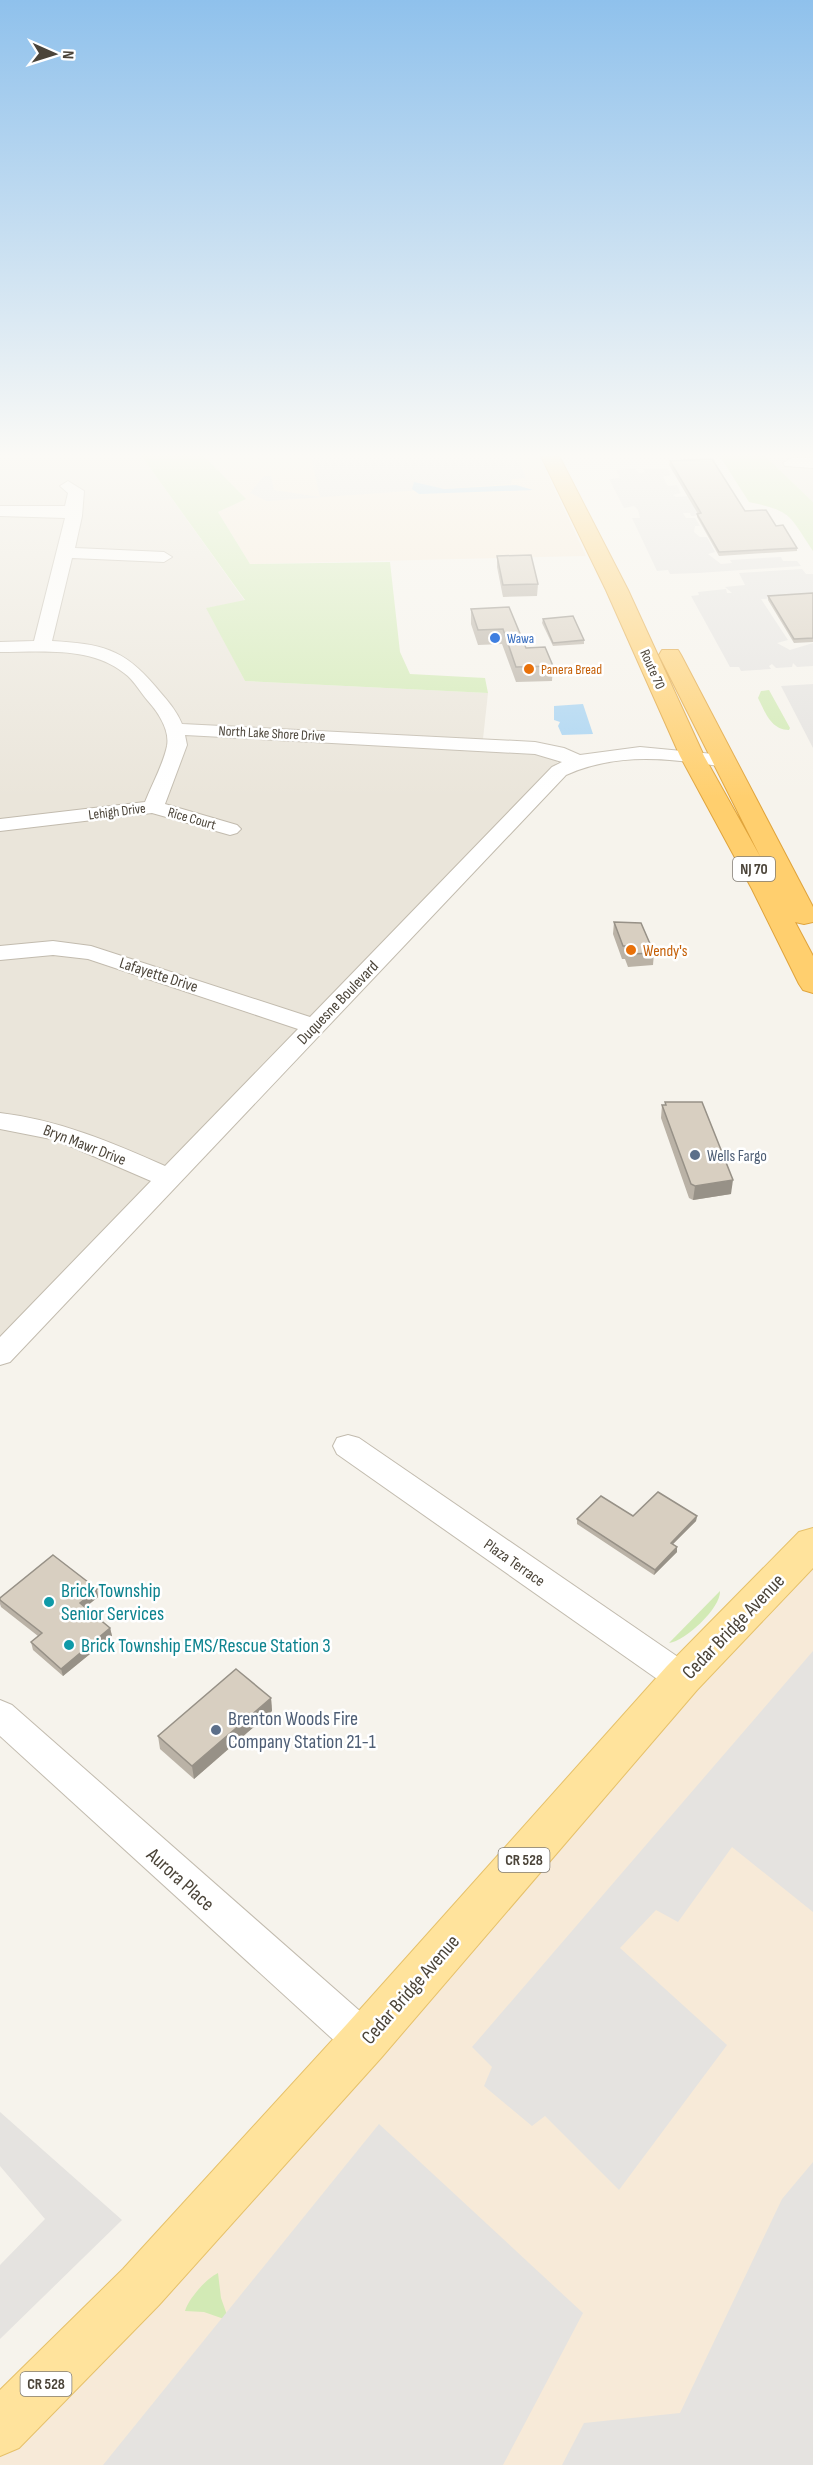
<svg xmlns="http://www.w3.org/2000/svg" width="813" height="2465" viewBox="0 0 813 2465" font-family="'Sofia Sans Condensed',sans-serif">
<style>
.residential{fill:#eae5da}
.commercial{fill:#f7ead8}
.green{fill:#d2eab5}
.parking{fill:#e5e3e0}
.water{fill:#a9d4f2}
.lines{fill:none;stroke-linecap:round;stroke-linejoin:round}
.minor-casing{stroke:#c2bbae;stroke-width:2}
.major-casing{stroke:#e6c16a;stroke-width:2}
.highway-casing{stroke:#e0a43c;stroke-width:2}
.minor{fill:#fff;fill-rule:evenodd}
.major{fill:#ffe39c;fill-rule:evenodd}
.highway{fill:#ffcf6e;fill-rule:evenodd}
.wall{fill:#bab2a6}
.shaded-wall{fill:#979187}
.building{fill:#d8cfc1;stroke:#979187;stroke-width:1.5}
.shop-dot{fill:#3f7fe0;stroke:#fff;stroke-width:2}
.food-dot{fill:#e8710a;stroke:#fff;stroke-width:2}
.service-dot{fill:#5c6f8a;stroke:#fff;stroke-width:2}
.culture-dot{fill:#0f9aa8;stroke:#fff;stroke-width:2}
.labels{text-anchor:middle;stroke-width:5;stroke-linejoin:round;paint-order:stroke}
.far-shop-label{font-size:14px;fill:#366cbe;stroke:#fff;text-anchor:start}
.far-food-label{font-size:14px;fill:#c56008;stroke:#fff;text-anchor:start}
.far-street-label{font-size:14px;fill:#4b4439;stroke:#fff}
.shield{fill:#fff;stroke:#817c74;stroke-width:1.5}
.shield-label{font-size:15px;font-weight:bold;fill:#4b4439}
.food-label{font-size:16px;fill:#c56008;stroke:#fff;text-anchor:start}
.street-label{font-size:16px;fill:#4b4439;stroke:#fff}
.service-label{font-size:16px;fill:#4e5e75;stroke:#fff;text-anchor:start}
.near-culture-label{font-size:20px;fill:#0d838f;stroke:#fff;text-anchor:start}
.near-street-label{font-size:20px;fill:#4b4439;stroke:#fff}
.near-service-label{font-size:20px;fill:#4e5e75;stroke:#fff;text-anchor:start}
</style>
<rect width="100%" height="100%" fill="#f6f3ec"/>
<!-- residential -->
<g class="residential">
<path d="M 0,454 L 140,454 L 245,601 L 207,608 L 245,681 L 488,693 L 482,748 L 549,752 L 558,762 L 0,1337 Z"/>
<path d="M 763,454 L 813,454 L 813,502 Z"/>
</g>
<!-- commercial -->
<g class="commercial">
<path d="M 202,454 L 538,454 L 586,556 L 250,564 L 218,512 L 245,499 Z"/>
<path d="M 813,1543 L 813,2465 L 0,2465 L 0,2429 Z"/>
</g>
<!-- green -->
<g class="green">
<path d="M 140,454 L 202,454 L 246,499 L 218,512 L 250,564 L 390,562 L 400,652 L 410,674 L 485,678 L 488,693 L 245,681 L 206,608 L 245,600 Z"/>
<path d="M 709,454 L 763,454 L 813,502 L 813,551 C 789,515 792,511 749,502 L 721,458 Z"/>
<path d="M 769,690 L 790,728 L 789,730 C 771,730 765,712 758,698 L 761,691 Z"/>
<path d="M 720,1591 C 721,1608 685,1641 669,1643 Z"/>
<path d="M 218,2273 L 221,2298 L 227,2315 L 224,2319 L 204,2312 L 185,2311 C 189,2298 206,2279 218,2273 Z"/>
</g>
<!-- parking -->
<g class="parking">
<path d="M 310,454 L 516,454 L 526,478 L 512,479 L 511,484 L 267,501 L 250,493 L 264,476 L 271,476 L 274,490 L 320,497 Z"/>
<path d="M 667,468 L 671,475 L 663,477 L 668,486 L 677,485 L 681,493 L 673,495 L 676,497 L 732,493 L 738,514 L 691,516 L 690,513 L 683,513 L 686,518 L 695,518 L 700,526 L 695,526 L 694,532 L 700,537 L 707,537 L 715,552 L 708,554 L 721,564 L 732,563 L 730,560 L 781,557 L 783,561 L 797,561 L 801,566 L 698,573 L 670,574 L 668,570 L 657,571 L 632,518 L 640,518 L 638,510 L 634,506 L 624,508 L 609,479 L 620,478 L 616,470 L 636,469 L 638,473 L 645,472 L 643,469 Z"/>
<path d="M 802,569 L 806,574 L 813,574 L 813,596 L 761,599 L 788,640 L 777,643 L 790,650 L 813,643 L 813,666 L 797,667 L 793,663 L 792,667 L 776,668 L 772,664 L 769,666 L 771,669 L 741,671 L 739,667 L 730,667 L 691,596 L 699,595 L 698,592 L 726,589 L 727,593 L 732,593 L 725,587 L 745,585 L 739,573 Z"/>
<path d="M 813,684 L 813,748 L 781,686 Z"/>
<path d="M 813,1651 L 813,1912 L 732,1847 L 678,1922 L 656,1910 L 620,1948 L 727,2045 L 619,2190 L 545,2116 L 532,2126 L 484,2086 L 492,2067 L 472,2047 Z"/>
<path d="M 0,2112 L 122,2220 L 0,2339 L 0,2265 L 45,2219 L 0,2166 Z"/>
<path d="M 379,2124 L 583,2313 L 503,2465 L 103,2465 Z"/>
<path d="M 813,2162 L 813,2465 L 562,2465 L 584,2423 L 680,2413 L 782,2199 Z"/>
</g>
<!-- water -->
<g class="water">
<path d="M 414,482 L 444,489 L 516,485 L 533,490 L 419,494 L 412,489 Z"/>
<path d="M 583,704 L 593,734 L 562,735 L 558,726 L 560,722 L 554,720 L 554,706 Z"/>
</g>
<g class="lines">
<!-- minor casing -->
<g class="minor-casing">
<g id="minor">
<path d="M 791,458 L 813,458 L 813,468 L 785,466 L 783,463 Z"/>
<path d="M 68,481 L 84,491 L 82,516 L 75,548 L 164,552 L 172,557 L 164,562 L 72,558 L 52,641 C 101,644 123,648 155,686 C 165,698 176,709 182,724 L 535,742 L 564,748 L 580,755 L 640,747 L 724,755 L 731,757 L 734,761 L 731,765 L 724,767 C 670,758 617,752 566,775 L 10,1362 L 0,1365 L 0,1337 L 151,1181 L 56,1140 L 0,1129 L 0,1113 C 59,1120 111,1142 165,1166 L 298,1029 L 88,959 L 53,955 L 0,960 L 0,946 L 53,941 L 91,946 L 310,1017 L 552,767 L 562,762 L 535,754 L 185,735 L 187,745 L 165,804 L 237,825 L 241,829 L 237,833 L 230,835 L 152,813 L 0,831 L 0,819 L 145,802 C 152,784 163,765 167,746 C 170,730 158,712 148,701 C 140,692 134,680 124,673 C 91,646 40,652 0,652 L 0,642 L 34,641 L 65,518 L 0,516 L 0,506 L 65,506 L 68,493 L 60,486 Z"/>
<path d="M 348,1435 L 359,1438 L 694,1668 L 699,1678 L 694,1688 L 682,1692 L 670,1688 L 337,1454 L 333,1446 L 337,1438 Z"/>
<path d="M 0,1700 L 12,1705 L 378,2027 L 383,2041 L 378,2055 L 364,2060 L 350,2055 L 0,1736 Z"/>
</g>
</g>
<!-- major casing -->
<g class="major-casing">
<path id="major" d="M 813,1528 L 813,1568 L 697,1690 L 381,2058 L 159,2305 L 19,2448 L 0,2456 L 0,2390 L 123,2269 L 347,2024 L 667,1666 L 799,1532 Z"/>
</g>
<!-- highway casing -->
<g class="highway-casing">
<path id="highway" d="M 540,454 L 558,454 L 628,590 L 704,756 L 761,858 L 659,655 L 662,650 L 678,650 L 681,655 L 813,907 L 813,922 L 804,924 L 795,922 L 813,956 L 813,993 L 803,990 L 799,984 L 752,889 L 680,756 L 606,590 Z"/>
</g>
<!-- minor -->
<use href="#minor" class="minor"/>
<!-- major -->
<use href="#major" class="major"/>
<!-- highway -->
<use href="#highway" class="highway"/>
</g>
<!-- wall -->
<g class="wall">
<path d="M 670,461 L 745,511 L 776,526 L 797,548 L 797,551 L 719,556 L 697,517 L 697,514 L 698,514 L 669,465 Z"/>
<path d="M 497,556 L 538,584 L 537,596 L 503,597 L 497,567 Z"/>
<path d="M 813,593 L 813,642 L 794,643 L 768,600 L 768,596 Z"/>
<path d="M 509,607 L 526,648 L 553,666 L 552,681 L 516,682 L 502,644 L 478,645 L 471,624 L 471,609 Z"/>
<path d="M 543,619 L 584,640 L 584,644 L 553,646 L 542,623 Z"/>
<path d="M 614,922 L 654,953 L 653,965 L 628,967 L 625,959 L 622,959 L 613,934 Z"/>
<path d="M 665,1102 L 731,1194 L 693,1200 L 689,1198 L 661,1118 L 662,1105 L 665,1105 Z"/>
<path d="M 633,1516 L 697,1516 L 696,1521 L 673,1544 L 677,1547 L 677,1552 L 654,1575 L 577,1524 L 577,1519 Z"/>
<path d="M 97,1589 L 98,1597 L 85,1607 L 110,1628 L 112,1636 L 63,1676 L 33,1650 L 31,1642 L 38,1636 L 1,1607 L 0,1604 L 0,1598 Z"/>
<path d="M 271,1698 L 272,1711 L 194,1779 L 160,1749 L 158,1736 Z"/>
</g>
<!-- shaded-wall -->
<g class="shaded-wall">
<path d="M 733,1180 L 731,1194 L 693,1200 L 695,1186 Z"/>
<path d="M 697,1516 L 696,1521 L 670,1547 L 671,1543 Z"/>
<path d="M 677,1547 L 677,1552 L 654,1575 L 655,1570 Z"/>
<path d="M 97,1589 L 98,1597 L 81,1611 L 80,1603 Z"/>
<path d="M 110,1628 L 112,1636 L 63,1676 L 61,1669 Z"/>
<path d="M 271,1698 L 272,1711 L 194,1779 L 192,1766 Z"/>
</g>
<!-- building -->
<g class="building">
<path d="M 712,459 L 745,511 L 766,510 L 776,526 L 783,525 L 797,548 L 719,552 L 697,514 L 701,513 L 670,461 Z"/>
<path d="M 531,555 L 538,584 L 503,585 L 497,556 Z"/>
<path d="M 813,593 L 813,638 L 794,639 L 768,596 Z"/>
<path d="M 509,607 L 526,648 L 545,647 L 553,666 L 516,667 L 503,629 L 478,630 L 471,609 Z"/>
<path d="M 573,616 L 584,640 L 553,643 L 543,619 Z"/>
<path d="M 614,922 L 641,923 L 654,953 L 630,954 L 627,946 L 623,946 Z"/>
<path d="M 665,1102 L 702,1102 L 733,1180 L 695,1186 L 691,1184 L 662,1105 L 666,1105 Z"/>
<path d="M 658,1492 L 697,1516 L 671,1543 L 677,1547 L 655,1570 L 577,1519 L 601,1496 L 633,1516 Z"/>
<path d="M 53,1555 L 97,1589 L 80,1603 L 110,1628 L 61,1669 L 31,1642 L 42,1633 L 0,1600 L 0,1598 Z"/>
<path d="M 236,1669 L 271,1698 L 192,1766 L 158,1736 Z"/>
</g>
<!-- sky -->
<linearGradient id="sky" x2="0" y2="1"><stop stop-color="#8fc1ec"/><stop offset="0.57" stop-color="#fbfaf6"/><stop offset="1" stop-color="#fbfaf6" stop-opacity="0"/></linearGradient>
<rect width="813" height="799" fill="url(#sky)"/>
<!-- markers -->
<circle class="shop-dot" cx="495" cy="638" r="6"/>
<g class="food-dot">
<circle cx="529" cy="669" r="6"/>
<circle cx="631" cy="950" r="6"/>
</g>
<g class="service-dot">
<circle cx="695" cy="1155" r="6"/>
<circle cx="216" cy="1730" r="6"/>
</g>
<g class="culture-dot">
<circle cx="49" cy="1602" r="6"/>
<circle cx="69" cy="1645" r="6"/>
</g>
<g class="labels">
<!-- far-shop labels -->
<g class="far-shop-label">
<text x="507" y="643">Wawa</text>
</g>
<!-- far-food labels -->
<g class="far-food-label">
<text x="541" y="674">Panera Bread</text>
</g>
<!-- far-street labels -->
<g class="far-street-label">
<text transform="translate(653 669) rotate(66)" y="5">Route 70</text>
<text transform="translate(272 733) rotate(3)" y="5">North Lake Shore Drive</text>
<text transform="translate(117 811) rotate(-7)" y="5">Lehigh Drive</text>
<text transform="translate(192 818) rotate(16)" y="5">Rice Court</text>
</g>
<!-- shield labels -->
<g class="shield">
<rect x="733" y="857" width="42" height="24" rx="4.5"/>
<rect x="498.5" y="1848" width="51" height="24" rx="4.5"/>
<rect x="20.5" y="2372" width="51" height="24" rx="4.5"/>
</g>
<g class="shield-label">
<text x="754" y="874">NJ 70</text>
<text x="524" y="1865">CR 528</text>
<text x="46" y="2389">CR 528</text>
</g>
<!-- food labels -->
<g class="food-label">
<text x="643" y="956">Wendy's</text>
</g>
<!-- street labels -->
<g class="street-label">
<text transform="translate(159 974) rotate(18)" y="6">Lafayette Drive</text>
<text transform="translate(337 1002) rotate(-46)" y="6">Duquesne Boulevard</text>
<text transform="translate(85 1144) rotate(21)" y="6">Bryn Mawr Drive</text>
<text transform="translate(515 1562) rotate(35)" y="6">Plaza Terrace</text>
</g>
<!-- service labels -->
<g class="service-label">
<text x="707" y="1161">Wells Fargo</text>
</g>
<!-- near-culture labels -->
<g class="near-culture-label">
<text x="61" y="1597">Brick Township<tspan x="61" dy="23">Senior Services</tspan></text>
<text x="81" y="1652">Brick Township EMS/Rescue Station 3</text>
</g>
<!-- near-street labels -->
<g class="near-street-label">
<text transform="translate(733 1626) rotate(-46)" y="7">Cedar Bridge Avenue</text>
<text transform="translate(181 1879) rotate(42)" y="7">Aurora Place</text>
<text transform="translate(410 1989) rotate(-49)" y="7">Cedar Bridge Avenue</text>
</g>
<!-- near-service labels -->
<g class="near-service-label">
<text x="228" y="1725">Brenton Woods Fire<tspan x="228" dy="23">Company Station 21-1</tspan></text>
</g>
</g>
<!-- north arrow -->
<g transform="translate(54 54) rotate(93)" stroke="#ffffff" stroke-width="4.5" paint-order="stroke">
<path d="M0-4.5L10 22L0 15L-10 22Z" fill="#4b4439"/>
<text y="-9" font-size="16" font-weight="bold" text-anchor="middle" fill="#4b4439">N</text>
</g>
</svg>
